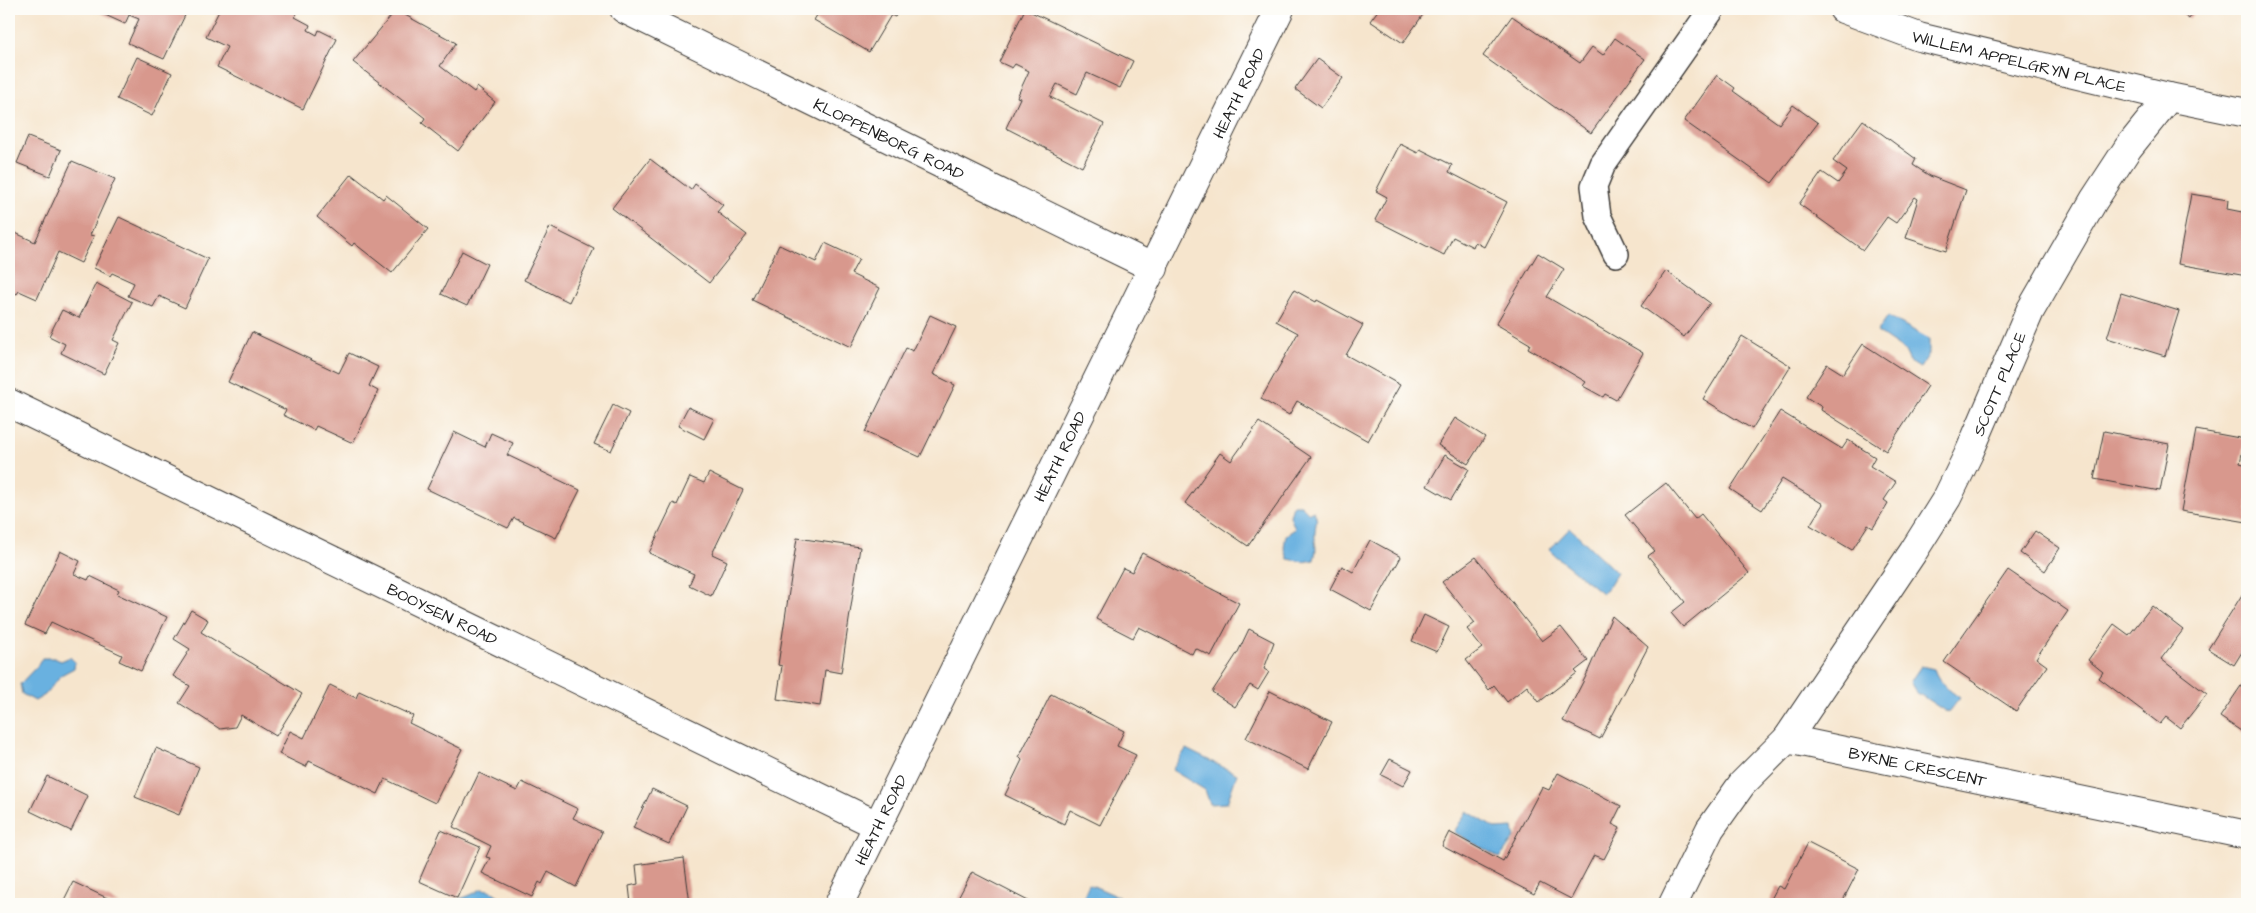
<svg xmlns="http://www.w3.org/2000/svg" width="2256" height="913" viewBox="0 0 2256 913" font-family="'Architects Daughter',sans-serif">
<style>
.water{fill:#69b1e0;stroke:#42667e}
.building{fill:#d8988d}
.lines{fill:none;stroke-linecap:round;stroke-linejoin:round}
.service-casing{stroke:#3d3a37;stroke-width:28}
.minor-casing{stroke:#3d3a37;stroke-width:30}
.service{stroke:#fff;stroke-width:25}
.minor{stroke:#fff;stroke-width:28}
.labels{text-anchor:middle;stroke-width:4;stroke-linejoin:round;paint-order:stroke}
.street-label{font-size:16px;fill:#1c1c1c;stroke:#fdfcf7}
</style>
<rect width="100%" height="100%" fill="#fdfcf7"/>
<filter id="ink" filterUnits="userSpaceOnUse"><feTurbulence type="fractalNoise" baseFrequency=".02" numOctaves="2"/><feDisplacementMap in="SourceGraphic" scale="10" xChannelSelector="R" yChannelSelector="G"/><feConvolveMatrix kernelMatrix="1 2 1 2 8 2 1 2 1" color-interpolation-filters="sRGB"/></filter>
<filter id="wash" filterUnits="userSpaceOnUse"><feTurbulence type="fractalNoise" baseFrequency=".0096" numOctaves="4" result="noise"/><feDisplacementMap in="SourceGraphic" scale="20" xChannelSelector="R" yChannelSelector="G"/><feGaussianBlur stdDeviation="1.12" result="paint"/><feColorMatrix in="noise" values="0 0 0 0 0 0 0 0 0 0 0 0 0 0 0 0 0 1.4 0 .05"/><feComposite in="paint" operator="in"/></filter>
<g filter="url(#wash)">
<rect width="100%" height="100%" fill="#f6e5cd"/>
<!-- water -->
<g class="water">
<path d="M 1888,316 L 1929,339 L 1929,354 L 1920,368 L 1910,362 L 1905,351 L 1877,332 Z"/>
<path d="M 1293,505 L 1301,505 L 1309,513 L 1314,511 C 1318,521 1316,521 1315,531 C 1314,543 1318,546 1314,560 L 1304,562 L 1288,559 L 1284,547 L 1286,535 L 1295,529 L 1290,516 Z"/>
<path d="M 1570,528 L 1617,573 L 1607,589 L 1602,593 L 1553,554 L 1550,549 Z"/>
<path d="M 70,657 L 75,662 L 74,668 L 61,675 L 45,695 L 35,701 L 22,694 L 20,684 L 38,665 L 42,658 L 54,658 L 61,661 Z"/>
<path d="M 1921,666 L 1934,669 C 1939,683 1948,689 1960,698 L 1948,713 L 1916,692 L 1910,682 Z"/>
<path d="M 1186,749 L 1237,774 L 1227,803 L 1210,804 L 1205,790 L 1172,770 Z"/>
<path d="M 1467,811 L 1496,829 L 1513,828 L 1515,837 L 1500,858 L 1454,832 Z"/>
<path d="M 1089,884 L 1135,904 L 1080,904 Z"/>
<path d="M 481,889 L 490,890 L 503,899 L 519,896 L 528,904 L 447,904 L 446,901 C 459,900 471,896 481,889 Z"/>
</g>
<g id="blocks">
<!-- building -->
<g class="building">
<path d="M 92,9 L 188,9 L 164,59 L 128,43 L 139,19 L 129,15 L 125,24 Z"/>
<path d="M 220,9 L 299,9 L 295,17 L 310,25 L 308,30 L 317,35 L 319,30 L 337,39 L 303,109 L 217,67 L 227,47 L 206,37 Z"/>
<path d="M 821,9 L 900,9 L 895,17 L 891,15 L 869,52 L 814,20 Z"/>
<path d="M 1025,9 L 1133,61 L 1120,88 L 1087,73 L 1077,94 L 1057,84 L 1050,97 L 1104,124 L 1082,167 L 1006,128 L 1020,98 L 1017,97 L 1029,71 L 1015,64 L 1012,68 L 999,62 Z"/>
<path d="M 1379,9 L 1427,9 L 1403,43 L 1370,21 Z"/>
<path d="M 2176,9 L 2196,9 L 2189,19 Z"/>
<path d="M 396,10 L 456,43 L 440,66 L 474,92 L 477,87 L 495,102 L 458,151 L 422,123 L 425,118 L 353,62 Z"/>
<path d="M 1512,16 L 1580,63 L 1592,47 L 1603,55 L 1615,38 L 1645,59 L 1591,133 L 1483,56 Z"/>
<path d="M 137,57 L 172,73 L 152,116 L 117,99 Z"/>
<path d="M 1317,59 L 1343,78 L 1321,108 L 1295,89 Z"/>
<path d="M 1717,75 L 1735,88 L 1733,91 L 1779,124 L 1793,105 L 1818,123 L 1772,183 L 1684,121 Z"/>
<path d="M 1863,120 L 1916,159 L 1913,165 L 1930,176 L 1966,190 L 1946,251 L 1906,238 L 1918,199 L 1915,197 L 1896,223 L 1887,217 L 1863,250 L 1799,204 L 1822,172 L 1838,183 L 1847,171 L 1833,161 Z"/>
<path d="M 28,137 L 61,150 L 50,176 L 17,163 Z"/>
<path d="M 1400,144 L 1418,153 L 1420,149 L 1452,165 L 1449,172 L 1507,202 L 1484,247 L 1475,242 L 1473,247 L 1453,237 L 1444,255 L 1375,220 L 1387,197 L 1376,191 Z"/>
<path d="M 650,159 L 691,190 L 695,184 L 723,205 L 717,212 L 747,235 L 709,283 L 612,208 Z"/>
<path d="M 72,161 L 115,179 L 90,235 L 94,236 L 81,263 L 58,252 L 37,299 L 19,291 L 17,294 L 9,290 L 9,230 L 35,242 Z"/>
<path d="M 351,174 L 383,199 L 386,195 L 428,229 L 392,273 L 354,243 L 352,246 L 317,217 Z"/>
<path d="M 2191,194 L 2228,200 L 2227,209 L 2247,213 L 2247,276 L 2178,264 Z"/>
<path d="M 119,217 L 208,259 L 185,308 L 159,296 L 153,307 L 128,296 L 134,283 L 112,273 L 110,276 L 94,268 Z"/>
<path d="M 550,227 L 594,249 L 569,302 L 524,280 Z"/>
<path d="M 825,243 L 859,259 L 851,274 L 880,288 L 851,347 L 752,300 L 779,245 L 816,262 Z"/>
<path d="M 462,251 L 487,264 L 467,306 L 441,294 Z"/>
<path d="M 1538,253 L 1564,269 L 1547,297 L 1643,353 L 1616,400 L 1605,394 L 1603,397 L 1583,386 L 1586,382 L 1528,348 L 1530,344 L 1496,324 Z"/>
<path d="M 1666,271 L 1710,303 L 1684,337 L 1641,306 Z"/>
<path d="M 96,283 L 132,302 L 113,340 L 119,343 L 104,374 L 61,353 L 65,344 L 49,336 L 62,310 L 79,318 Z"/>
<path d="M 1294,290 L 1316,302 L 1317,300 L 1363,325 L 1346,355 L 1400,385 L 1368,441 L 1297,401 L 1289,415 L 1261,399 L 1298,333 L 1276,321 Z"/>
<path d="M 2121,293 L 2179,311 L 2165,356 L 2107,338 Z"/>
<path d="M 930,315 L 956,327 L 933,374 L 955,385 L 920,457 L 865,432 L 906,348 L 913,351 Z"/>
<path d="M 252,332 L 339,373 L 349,353 L 378,367 L 369,386 L 378,391 L 353,443 L 316,426 L 314,430 L 283,415 L 286,410 L 228,382 Z"/>
<path d="M 1742,336 L 1791,366 L 1752,429 L 1703,399 Z"/>
<path d="M 1863,344 L 1928,386 L 1886,451 L 1821,410 L 1822,407 L 1806,397 L 1827,364 L 1843,374 Z"/>
<path d="M 613,405 L 629,413 L 611,451 L 594,444 Z"/>
<path d="M 688,407 L 714,419 L 704,439 L 678,426 Z"/>
<path d="M 1780,411 L 1842,449 L 1848,440 L 1875,457 L 1870,466 L 1896,482 L 1884,500 L 1888,503 L 1873,528 L 1868,525 L 1852,550 L 1810,525 L 1823,504 L 1782,479 L 1762,510 L 1730,489 Z"/>
<path d="M 1455,418 L 1485,437 L 1468,464 L 1438,445 Z"/>
<path d="M 1259,422 L 1311,457 L 1248,546 L 1185,503 L 1220,453 L 1231,461 Z"/>
<path d="M 2196,430 L 2245,439 L 2240,463 L 2247,465 L 2247,522 L 2181,511 Z"/>
<path d="M 2104,431 L 2169,444 L 2160,491 L 2094,479 Z"/>
<path d="M 454,432 L 485,447 L 491,433 L 513,443 L 507,455 L 580,490 L 556,538 L 514,518 L 508,528 L 427,489 Z"/>
<path d="M 1445,455 L 1469,469 L 1451,500 L 1427,486 Z"/>
<path d="M 709,473 L 743,490 L 712,554 L 727,561 L 711,596 L 689,585 L 694,574 L 649,553 L 673,503 L 677,505 L 690,477 L 704,483 Z"/>
<path d="M 1666,483 L 1695,519 L 1701,514 L 1749,573 L 1683,627 L 1671,613 L 1685,602 L 1648,556 L 1655,551 L 1625,515 Z"/>
<path d="M 2035,531 L 2060,548 L 2045,571 L 2020,553 Z"/>
<path d="M 797,538 L 860,547 L 841,673 L 825,670 L 820,706 L 777,699 L 782,666 L 778,665 Z"/>
<path d="M 1370,540 L 1401,557 L 1371,611 L 1330,589 L 1342,566 L 1353,572 Z"/>
<path d="M 60,551 L 80,561 L 74,574 L 88,580 L 90,576 L 119,590 L 117,594 L 167,617 L 141,671 L 119,661 L 122,655 L 51,622 L 45,634 L 25,625 Z"/>
<path d="M 1142,553 L 1239,603 L 1211,656 L 1195,648 L 1192,654 L 1139,627 L 1133,638 L 1096,619 L 1123,568 L 1132,572 Z"/>
<path d="M 1476,557 L 1542,641 L 1561,627 L 1588,661 L 1575,671 L 1577,673 L 1539,702 L 1527,686 L 1507,702 L 1494,685 L 1489,690 L 1466,660 L 1482,648 L 1467,629 L 1475,623 L 1442,582 Z"/>
<path d="M 2008,570 L 2068,611 L 2036,658 L 2047,666 L 2016,711 L 1944,662 Z"/>
<path d="M 2245,590 L 2247,591 L 2247,644 L 2234,665 L 2208,649 Z"/>
<path d="M 2152,606 L 2183,630 L 2161,659 L 2207,694 L 2180,728 L 2166,717 L 2160,724 L 2099,678 L 2103,672 L 2088,660 L 2114,624 L 2129,635 Z"/>
<path d="M 191,610 L 208,620 L 201,632 L 302,694 L 276,736 L 241,715 L 235,727 L 220,729 L 179,703 L 190,686 L 173,676 L 190,649 L 174,639 Z"/>
<path d="M 1424,615 L 1449,627 L 1437,652 L 1412,641 Z"/>
<path d="M 1612,616 L 1648,647 L 1600,739 L 1563,721 L 1586,676 Z"/>
<path d="M 1249,629 L 1274,642 L 1264,669 L 1269,672 L 1258,690 L 1250,685 L 1235,707 L 1212,692 L 1238,652 Z"/>
<path d="M 2247,677 L 2247,735 L 2220,717 Z"/>
<path d="M 330,685 L 356,698 L 359,691 L 413,716 L 409,723 L 462,749 L 435,803 L 385,779 L 378,794 L 309,761 L 306,767 L 279,754 L 290,731 L 304,738 Z"/>
<path d="M 1270,691 L 1332,722 L 1308,769 L 1246,738 Z"/>
<path d="M 1051,694 L 1124,731 L 1117,746 L 1136,755 L 1100,825 L 1070,810 L 1064,824 L 1005,795 L 1022,760 L 1019,757 Z"/>
<path d="M 156,748 L 199,767 L 179,815 L 135,797 Z"/>
<path d="M 1390,759 L 1412,770 L 1403,786 L 1381,775 Z"/>
<path d="M 479,773 L 517,791 L 522,782 L 578,809 L 573,818 L 602,832 L 576,887 L 548,872 L 542,884 L 539,882 L 532,897 L 482,873 L 490,858 L 486,857 L 491,846 L 453,827 Z"/>
<path d="M 1558,773 L 1621,806 L 1612,824 L 1620,828 L 1604,859 L 1594,855 L 1571,899 L 1540,883 L 1534,894 L 1442,846 L 1449,832 L 1503,861 L 1542,787 L 1549,790 Z"/>
<path d="M 47,776 L 88,796 L 71,831 L 30,811 Z"/>
<path d="M 652,789 L 687,806 L 669,844 L 633,828 Z"/>
<path d="M 441,830 L 480,847 L 457,898 L 419,881 Z"/>
<path d="M 1808,843 L 1859,869 L 1841,904 L 1777,904 L 1770,901 L 1778,886 L 1784,889 Z"/>
<path d="M 684,858 L 690,904 L 631,904 L 629,886 L 638,884 L 636,865 Z"/>
<path d="M 972,872 L 1034,904 L 955,904 Z"/>
<path d="M 73,882 L 120,904 L 62,904 Z"/>
</g>
</g>
</g>
<g filter="url(#ink)">
<use href="#blocks" fill-opacity="0" stroke="#3d3a37" stroke-width="1"/>
<g class="lines">
<!-- service casing -->
<g class="service-casing">
<path id="service" d="M 1616,254 L 1598,216 L 1594,186 L 1603,164 L 1712,9"/>
</g>
<!-- minor casing -->
<g class="minor-casing">
<g id="minor">
<path id="s1" d="M 624,9 L 1154,268"/>
<path id="s2" d="M 1843,9 L 1919,37 L 2169,97"/>
<path id="s3" d="M 9,403 L 877,825"/>
<path id="s4" d="M 1787,739 L 1913,552 L 1947,498 L 1969,453 L 2030,311 L 2094,200 L 2128,148 L 2169,97 L 2247,113"/>
<path id="s5" d="M 839,904 L 1280,9"/>
<path id="s6" d="M 1673,904 L 1710,829 L 1742,784 L 1787,739 L 2247,835"/>
</g>
</g>
<!-- service -->
<use href="#service" class="service"/>
<!-- minor -->
<use href="#minor" class="minor"/>
</g>
</g>
<g class="labels">
<!-- street labels -->
<g class="street-label">
<text dy="6" stroke="none"><textPath href="#s2" startOffset="184">WILLEM APPELGRYN PLACE</textPath></text>
<text dy="6" stroke="none"><textPath href="#s5" startOffset="904">HEATH ROAD</textPath></text>
<text dy="6" stroke="none"><textPath href="#s1" startOffset="295">KLOPPENBORG ROAD</textPath></text>
<text dy="6" stroke="none"><textPath href="#s4" startOffset="415">SCOTT PLACE</textPath></text>
<text dy="6" stroke="none"><textPath href="#s5" startOffset="499">HEATH ROAD</textPath></text>
<text dy="6" stroke="none"><textPath href="#s3" startOffset="482">BOOYSEN ROAD</textPath></text>
<text dy="6" stroke="none"><textPath href="#s6" startOffset="336">BYRNE CRESCENT</textPath></text>
<text dy="6" stroke="none"><textPath href="#s5" startOffset="94">HEATH ROAD</textPath></text>
</g>
</g>
<!-- margin -->
<rect width="2256" height="913" fill="none" stroke="#fdfcf7" stroke-width="30"/>
</svg>
